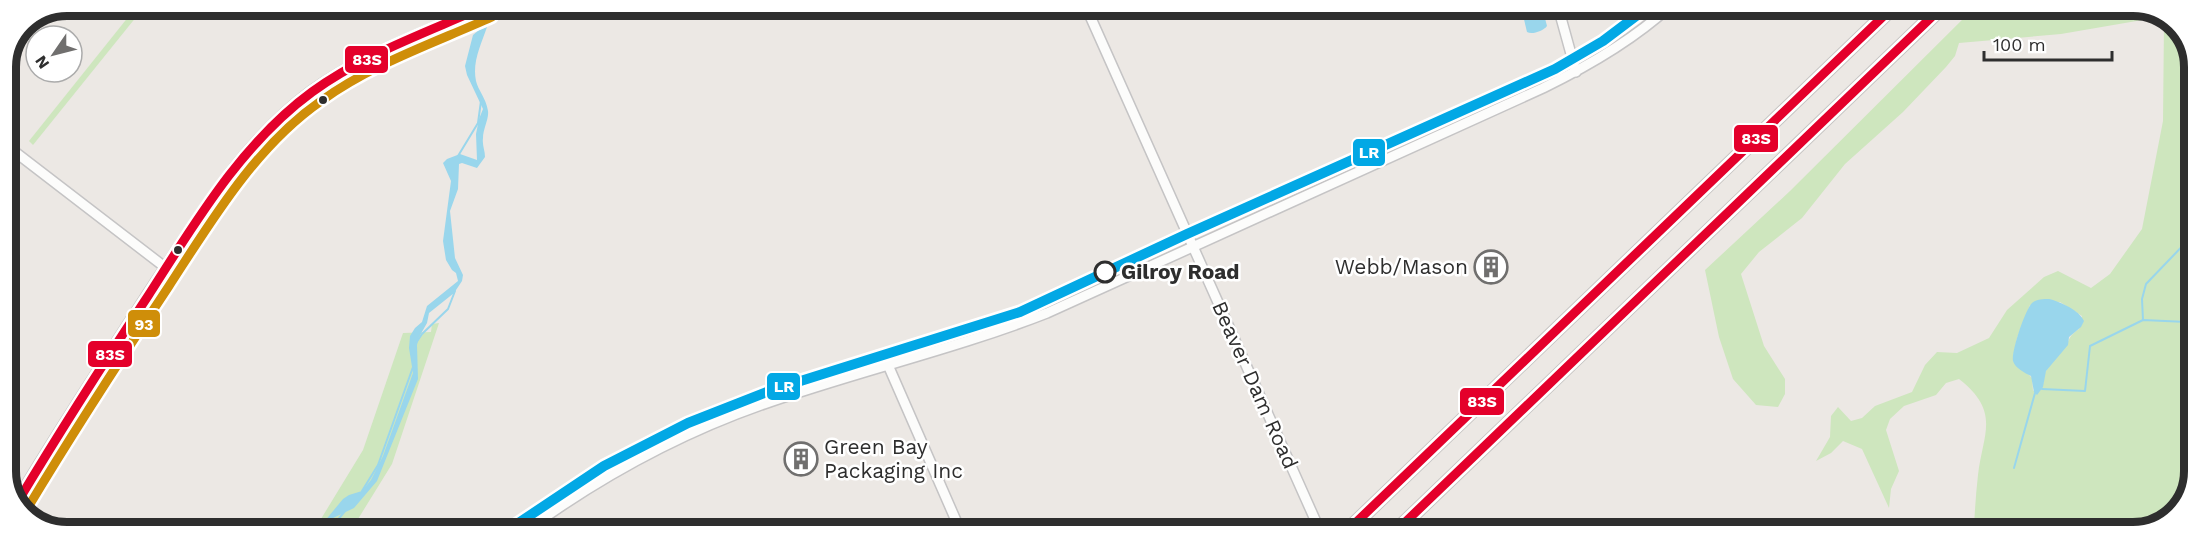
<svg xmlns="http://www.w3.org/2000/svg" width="2200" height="539" viewBox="0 0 2200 539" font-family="'Work Sans',sans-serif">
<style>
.green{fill:#cee6be;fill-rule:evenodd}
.water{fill:#99d6ec}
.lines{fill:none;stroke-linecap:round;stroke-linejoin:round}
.stream{stroke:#99d6ec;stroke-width:2}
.minor-casing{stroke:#c5c4c5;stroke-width:12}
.major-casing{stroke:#c6c5c4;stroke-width:15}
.highway-casing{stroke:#c6c5c4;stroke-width:16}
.minor{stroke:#fcfcfb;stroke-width:9}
.major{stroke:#e8e4d6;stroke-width:12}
.highway{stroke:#eadfd6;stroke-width:14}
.bus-1-casing{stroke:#fff;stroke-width:14}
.bus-2-casing{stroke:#fff;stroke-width:14}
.bus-1{stroke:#e4002b;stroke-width:9}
.bus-2{stroke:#cf8e09;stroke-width:9}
.rail-1-casing{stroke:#fff;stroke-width:15}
.rail-1{stroke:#02a8e5;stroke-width:10}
.bus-dot{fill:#2e2e2e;stroke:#fff;stroke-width:2}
.stop-dot{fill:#fff;stroke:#2e2e2e;stroke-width:3}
.labels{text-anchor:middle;stroke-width:5;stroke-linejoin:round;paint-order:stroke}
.poi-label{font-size:21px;fill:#2e2e2e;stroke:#fff;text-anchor:end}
.stop-label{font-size:21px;font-weight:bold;fill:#2e2e2e;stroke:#fff;text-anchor:start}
.street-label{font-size:21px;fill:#2e2e2e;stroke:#fff}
.rim{fill:none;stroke:#2e2e2e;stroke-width:8}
.line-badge{stroke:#fff;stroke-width:2}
.badge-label{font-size:16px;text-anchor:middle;font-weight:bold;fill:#fff}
</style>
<rect width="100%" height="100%" fill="#ece8e4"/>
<!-- green -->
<g class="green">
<path d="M 137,6 L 145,6 L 33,145 L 29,141 Z"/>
<path d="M 1975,7 L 2145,7 L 2179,27 L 2194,59 L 2193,484 L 2170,520 L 2133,533 L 1971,533 L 1974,526 C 1975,509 1976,492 1978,475 C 1983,433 2001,412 1959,379 L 1946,383 L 1936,395 L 1904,406 L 1890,419 L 1886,430 L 1899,471 L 1891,489 L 1889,508 L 1862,449 L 1843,441 L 1831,453 L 1816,461 L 1830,437 L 1831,416 L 1838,407 L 1851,421 L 1862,418 L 1875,406 L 1912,392 L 1925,365 L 1937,352 L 1957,353 L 1989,338 L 2007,310 L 2044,277 L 2058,271 L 2091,288 L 2110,274 L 2142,229 L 2163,121 L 2164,21 L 2154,18 L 2061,34 L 1959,43 L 1955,56 L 1946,67 L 1903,112 L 1845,164 L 1802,218 L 1759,252 L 1741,274 L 1764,346 L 1785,379 L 1785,394 L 1778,407 L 1756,405 L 1733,379 L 1719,337 L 1705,270 L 1790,191 ZM 2060,302 L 2082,316 L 2079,329 C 2069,335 2070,340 2064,348 C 2056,359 2043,367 2044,382 L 2033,391 L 2032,378 L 2013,358 L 2017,338 L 2030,305 Z"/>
<path d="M 439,323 L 392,464 L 350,532 L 313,532 L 363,450 L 403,333 L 431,332 L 432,324 Z"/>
</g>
<!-- water -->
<g class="water">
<path d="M 1521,7 L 1542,7 L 1547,26 C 1543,31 1532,35 1527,32 Z"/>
<path d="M 487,27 C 481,45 472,62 476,81 C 478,90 486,98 488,111 C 489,119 483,129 483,138 C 482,145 485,150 485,157 L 477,168 L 462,163 L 459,164 L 458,189 L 450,211 L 455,258 L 463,275 L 462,281 L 454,293 L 429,313 L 427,323 L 419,337 L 417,345 L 418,379 L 377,481 L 354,508 L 331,519 L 328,523 L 329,532 L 324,532 L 324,522 L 343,499 L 349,495 L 362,491 L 371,480 L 383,456 L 413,373 L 409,348 L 410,336 L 415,328 L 422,322 L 427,306 L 458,281 L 456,273 L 452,270 L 446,260 L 443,241 L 451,181 L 443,163 L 447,159 L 460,154 L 477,160 L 476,134 L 479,119 L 483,109 L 467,75 L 465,66 L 473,35 L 479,30 Z"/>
<path d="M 2049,299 C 2061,302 2079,310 2084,321 L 2081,327 L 2069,337 L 2068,345 L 2046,371 L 2043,387 L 2037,395 L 2034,392 L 2031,376 C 2025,373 2015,368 2013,361 C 2011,352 2025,310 2032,303 C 2036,299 2044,299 2049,299 Z"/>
</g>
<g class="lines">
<!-- stream -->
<g class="stream">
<path d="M 458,156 L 478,123 L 481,101"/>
<path d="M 2143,320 L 2142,299 L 2146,284 L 2193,235"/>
<path d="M 416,343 L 422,334 L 448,309 L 455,291"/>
<path d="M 2042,389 L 2085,391 L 2090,346 L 2143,320 L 2187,322"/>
<path d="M 2014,468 L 2035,393"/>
<path d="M 362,491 L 378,465 L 413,367"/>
<path d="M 328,532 L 345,511"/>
</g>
<!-- minor casing -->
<g class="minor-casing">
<g id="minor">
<path d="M 1086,7 L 1321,533"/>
<path d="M 1558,7 L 1576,72"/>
<path d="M 6,145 L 166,268"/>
<path d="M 888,365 L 961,532"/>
<path d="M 524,532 C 598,478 678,434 764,404 C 858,371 955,349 1047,313 L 1543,88 C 1588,66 1632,41 1669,7"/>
</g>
</g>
<!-- major casing -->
<g class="major-casing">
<path id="major" d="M 17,503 C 60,430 107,359 153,288 C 200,218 243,143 312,92 C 365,54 428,33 487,6"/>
</g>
<!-- highway casing -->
<g class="highway-casing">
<g id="highway">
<path d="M 1345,533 L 1893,7"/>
<path d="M 1394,533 L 1942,7"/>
</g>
</g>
<!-- minor -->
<use href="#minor" class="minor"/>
<!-- major -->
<use href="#major" class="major"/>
<!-- highway -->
<use href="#highway" class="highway"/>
<!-- bus-1 casing -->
<g class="bus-1-casing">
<g id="bus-1">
<path d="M 17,503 C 59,433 103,364 148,296 C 195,223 241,144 312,92 C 364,54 428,32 486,6"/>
<path d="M 1345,533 L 1893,7"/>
<path d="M 1394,533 L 1942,7"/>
</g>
</g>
<!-- bus-2 casing -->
<g class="bus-2-casing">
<path id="bus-2" d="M 27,509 C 72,434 120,360 169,286 C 212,220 255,147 321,101 C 372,64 434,43 492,17"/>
</g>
<!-- bus-1 -->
<use href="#bus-1" class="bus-1"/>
<!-- bus-2 -->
<use href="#bus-2" class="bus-2"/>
<!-- rail-1 casing -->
<g class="rail-1-casing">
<path id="rail-1" d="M 505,532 L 604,466 L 688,423 L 772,390 L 1020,312 L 1187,234 L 1555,69 L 1603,41 L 1648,7"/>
</g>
<!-- rail-1 -->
<use href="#rail-1" class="rail-1"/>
</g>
<!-- icons -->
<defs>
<g id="building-ring" transform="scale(1.725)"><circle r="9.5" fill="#fff" stroke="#706f6e" stroke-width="1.5"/><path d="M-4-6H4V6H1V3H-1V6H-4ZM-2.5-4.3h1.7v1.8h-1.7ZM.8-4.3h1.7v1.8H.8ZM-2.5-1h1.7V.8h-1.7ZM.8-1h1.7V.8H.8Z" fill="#706f6e"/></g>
</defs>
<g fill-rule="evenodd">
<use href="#building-ring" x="1491" y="267"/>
<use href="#building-ring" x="801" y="459"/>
</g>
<!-- markers -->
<g class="bus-dot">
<circle cx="323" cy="100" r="5"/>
<circle cx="178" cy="250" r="5"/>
</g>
<circle class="stop-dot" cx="1105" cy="272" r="10"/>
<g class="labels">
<!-- poi labels -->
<g class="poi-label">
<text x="1468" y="274">Webb/Mason</text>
<text x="824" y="454" text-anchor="start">Green Bay<tspan x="824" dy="24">Packaging Inc</tspan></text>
</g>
<!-- stop labels -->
<g class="stop-label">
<text x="1121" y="279">Gilroy Road</text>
</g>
<!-- street labels -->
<g class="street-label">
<text transform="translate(1255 385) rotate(66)" y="7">Beaver Dam Road</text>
</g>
</g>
<!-- crop -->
<path d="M0 0H2200V539H0ZM67 16H2133A51 51 0 0 1 2184 67V471A51 51 0 0 1 2133 522H67A51 51 0 0 1 16 471V67A51 51 0 0 1 67 16Z" fill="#fff" fill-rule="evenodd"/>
<path class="rim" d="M67 16H2133A51 51 0 0 1 2184 67V471A51 51 0 0 1 2133 522H67A51 51 0 0 1 16 471V67A51 51 0 0 1 67 16Z"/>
<g class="line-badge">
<rect x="344" y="45" width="45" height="29" rx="6" fill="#e4002b"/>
<rect x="1733" y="124" width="46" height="29" rx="6" fill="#e4002b"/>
<rect x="1352" y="138" width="34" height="29" rx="6" fill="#02a8e5"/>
<rect x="127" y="309" width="34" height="29" rx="6" fill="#cf8e09"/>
<rect x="87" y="340" width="46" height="28" rx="6" fill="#e4002b"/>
<rect x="766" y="372" width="35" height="29" rx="6" fill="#02a8e5"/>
<rect x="1459" y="387" width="46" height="29" rx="6" fill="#e4002b"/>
</g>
<g class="badge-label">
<text x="367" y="65">83S</text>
<text x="1756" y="144">83S</text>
<text x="1369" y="158">LR</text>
<text x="144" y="330">93</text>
<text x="110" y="360">83S</text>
<text x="784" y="392">LR</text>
<text x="1482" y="407">83S</text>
</g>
<!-- north arrow -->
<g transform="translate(54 54) rotate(235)"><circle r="28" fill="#ffffff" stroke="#ababab" stroke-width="1.5"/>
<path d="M0-4.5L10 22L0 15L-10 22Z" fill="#706f6e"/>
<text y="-9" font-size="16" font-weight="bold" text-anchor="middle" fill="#2e2e2e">N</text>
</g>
<!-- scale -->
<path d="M1984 51v9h128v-9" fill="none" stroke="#2e2e2e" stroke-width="3"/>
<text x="1993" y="51" font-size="18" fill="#2e2e2e" stroke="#ffffff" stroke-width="4.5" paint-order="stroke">100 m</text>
</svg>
